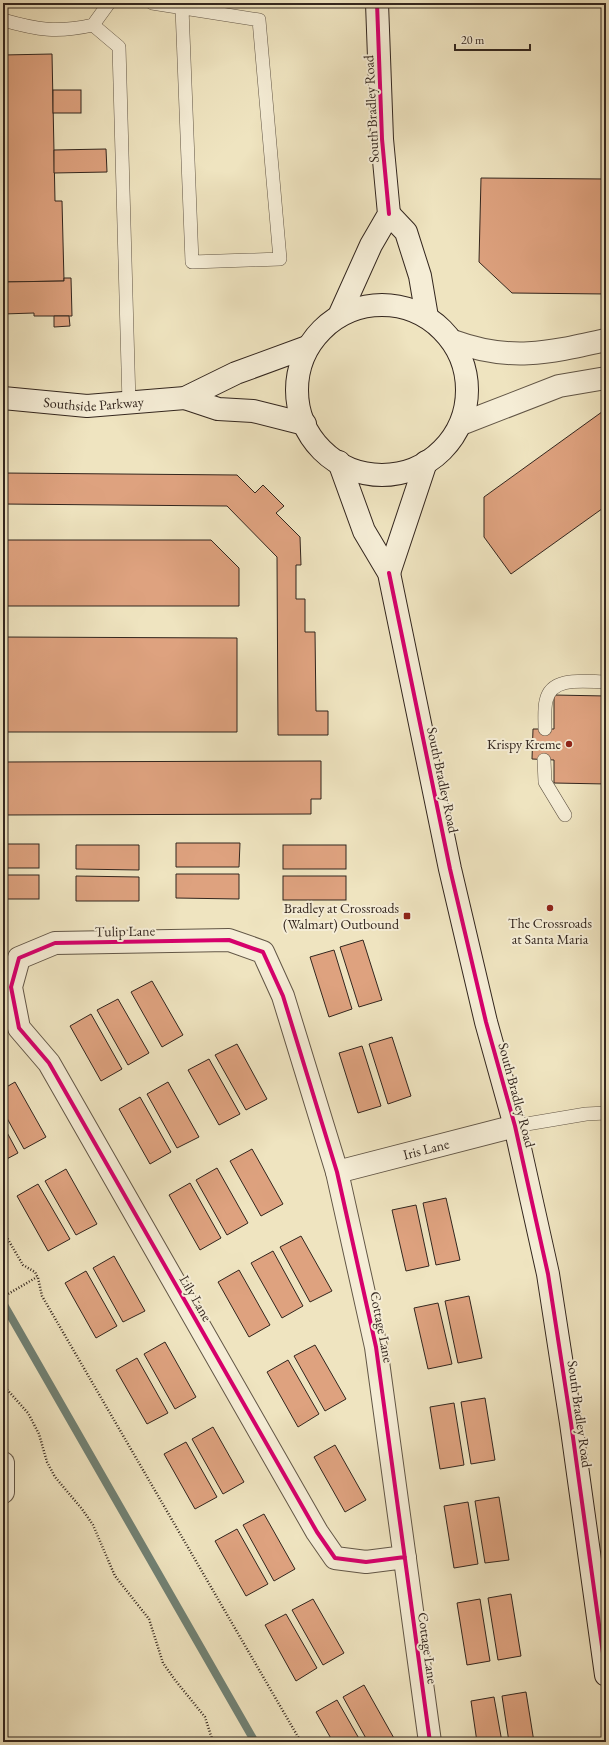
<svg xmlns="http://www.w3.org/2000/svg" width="609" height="1745" viewBox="0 0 609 1745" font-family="'EB Garamond',serif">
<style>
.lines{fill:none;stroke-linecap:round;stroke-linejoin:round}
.stream{stroke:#718275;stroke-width:8}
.building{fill:#dea27f;stroke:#33261e}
.lane-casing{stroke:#625646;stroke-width:14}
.street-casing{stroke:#625646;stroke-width:24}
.secondary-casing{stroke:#33261e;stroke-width:24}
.path{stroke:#33261e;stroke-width:2.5;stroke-dasharray:1 2;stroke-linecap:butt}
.lane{stroke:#f5edd6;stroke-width:13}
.street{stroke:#f5edd6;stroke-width:22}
.secondary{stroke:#f5edd6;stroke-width:22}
.cycleway-casing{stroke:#f5edd6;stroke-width:6}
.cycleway{stroke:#d6006c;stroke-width:4}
.poi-dot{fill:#8f2418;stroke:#f5edd6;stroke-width:1.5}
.labels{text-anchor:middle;stroke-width:4;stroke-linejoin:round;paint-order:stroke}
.street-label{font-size:14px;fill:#33261e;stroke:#f5edd6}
.poi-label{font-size:14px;fill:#33261e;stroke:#f5edd6;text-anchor:end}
</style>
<rect width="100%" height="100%" fill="#efe4c0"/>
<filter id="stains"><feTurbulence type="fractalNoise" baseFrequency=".005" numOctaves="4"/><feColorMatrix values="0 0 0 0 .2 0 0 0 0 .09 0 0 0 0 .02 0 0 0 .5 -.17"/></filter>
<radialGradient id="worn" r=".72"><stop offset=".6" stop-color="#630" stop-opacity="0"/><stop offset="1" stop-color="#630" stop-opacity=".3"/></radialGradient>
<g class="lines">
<!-- stream -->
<path class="stream" d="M 3,1303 L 255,1742"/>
</g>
<!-- building -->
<g class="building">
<path d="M 52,54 L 55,201 L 62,201 L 64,281 L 3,282 L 3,55 Z"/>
<rect x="53" y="90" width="28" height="23"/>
<path d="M 106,149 L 107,172 L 54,173 L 54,150 Z"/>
<path d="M 481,178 L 606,179 L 606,294 L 512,293 L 479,262 Z"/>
<path d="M 64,278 L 71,278 L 72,316 L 34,316 L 34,313 L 3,314 L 3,282 L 64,281 Z"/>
<path d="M 54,316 L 69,316 L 70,326 L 54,327 Z"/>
<path d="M 606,409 L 606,506 L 511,574 L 484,537 L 484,497 Z"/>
<path d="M 3,473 L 237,475 L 255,493 L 263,485 L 284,506 L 276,513 L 300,537 L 301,565 L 296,565 L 296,599 L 305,599 L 305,632 L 315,632 L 316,711 L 328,711 L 328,735 L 278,735 L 277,557 L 227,506 L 3,504 Z"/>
<path d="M 3,540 L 211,540 L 239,568 L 239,606 L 3,606 Z"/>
<path d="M 3,637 L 237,638 L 237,732 L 3,732 Z"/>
<path d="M 554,695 L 606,696 L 606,784 L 554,783 L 554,760 L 532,759 L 533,729 L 554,729 Z"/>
<path d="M 321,761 L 321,799 L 311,799 L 311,814 L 3,815 L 3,762 Z"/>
<path d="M 176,843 L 240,843 L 239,867 L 176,867 Z"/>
<rect x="3" y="844" width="36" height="24"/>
<path d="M 76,845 L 139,845 L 139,870 L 76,869 Z"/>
<rect x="283" y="845" width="63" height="24"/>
<path d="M 176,874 L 239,874 L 239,899 L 176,898 Z"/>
<rect x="3" y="875" width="36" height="24"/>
<path d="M 76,876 L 139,877 L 139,901 L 76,901 Z"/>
<rect x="283" y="876" width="63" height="24"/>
<path d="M 363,940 L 382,1000 L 359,1007 L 340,947 Z"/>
<path d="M 334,950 L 352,1009 L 329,1017 L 310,957 Z"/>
<path d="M 152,981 L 183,1035 L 162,1047 L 131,992 Z"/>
<path d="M 118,999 L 149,1053 L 128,1065 L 97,1010 Z"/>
<path d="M 91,1014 L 122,1069 L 101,1081 L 70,1026 Z"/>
<path d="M 392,1037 L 411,1096 L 388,1104 L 369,1044 Z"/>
<path d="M 237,1044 L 267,1099 L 246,1110 L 215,1055 Z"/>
<path d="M 362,1046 L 381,1106 L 358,1113 L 339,1053 Z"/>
<path d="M 209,1059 L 240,1114 L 219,1125 L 188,1070 Z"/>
<path d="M 15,1082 L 46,1137 L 24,1149 L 3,1111 L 3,1089 Z"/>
<path d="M 168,1082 L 199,1137 L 177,1148 L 147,1094 Z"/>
<path d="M 140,1097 L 171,1152 L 150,1164 L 119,1109 Z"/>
<path d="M 3,1125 L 18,1153 L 3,1161 Z"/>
<path d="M 252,1149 L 283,1204 L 261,1216 L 230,1161 Z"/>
<path d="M 217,1168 L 248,1223 L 227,1235 L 196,1180 Z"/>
<path d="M 66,1169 L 97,1224 L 76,1235 L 45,1181 Z"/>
<path d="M 190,1183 L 221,1238 L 200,1250 L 169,1195 Z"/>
<path d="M 38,1184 L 70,1239 L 48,1251 L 17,1196 Z"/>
<path d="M 446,1198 L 460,1260 L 436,1265 L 423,1203 Z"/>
<path d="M 416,1205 L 429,1266 L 406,1271 L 392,1210 Z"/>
<path d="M 301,1236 L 332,1291 L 310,1302 L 280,1247 Z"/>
<path d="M 273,1251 L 303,1306 L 282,1318 L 251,1263 Z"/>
<path d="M 114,1256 L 145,1311 L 123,1322 L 93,1268 Z"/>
<path d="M 239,1270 L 270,1325 L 249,1337 L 218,1282 Z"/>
<path d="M 86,1271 L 117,1326 L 96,1338 L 65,1283 Z"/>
<path d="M 469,1296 L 482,1358 L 458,1363 L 445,1301 Z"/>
<path d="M 438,1303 L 452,1364 L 428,1369 L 414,1308 Z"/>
<path d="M 165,1342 L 196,1397 L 175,1409 L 144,1354 Z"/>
<path d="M 315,1345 L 346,1399 L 325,1411 L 294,1356 Z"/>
<path d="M 137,1358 L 168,1413 L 147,1424 L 116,1370 Z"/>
<path d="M 288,1360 L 319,1414 L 298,1427 L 267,1372 Z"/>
<path d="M 485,1398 L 495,1460 L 471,1464 L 461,1402 Z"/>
<path d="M 454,1403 L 464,1465 L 440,1469 L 430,1407 Z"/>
<path d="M 213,1427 L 244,1482 L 223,1494 L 192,1439 Z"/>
<path d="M 186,1442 L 217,1497 L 195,1509 L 164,1454 Z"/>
<path d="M 335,1445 L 366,1500 L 345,1512 L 314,1457 Z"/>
<path d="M 499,1497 L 509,1560 L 485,1563 L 475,1501 Z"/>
<path d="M 468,1502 L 478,1564 L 454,1568 L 444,1506 Z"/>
<path d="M 264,1514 L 295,1569 L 274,1581 L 243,1525 Z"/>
<path d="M 237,1529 L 268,1584 L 246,1596 L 215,1541 Z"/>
<path d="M 511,1594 L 521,1656 L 498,1660 L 488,1598 Z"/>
<path d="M 313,1599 L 344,1653 L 323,1665 L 292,1610 Z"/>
<path d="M 480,1599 L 490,1661 L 467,1665 L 457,1603 Z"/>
<path d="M 286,1614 L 317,1668 L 296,1681 L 265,1625 Z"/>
<path d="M 364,1685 L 395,1740 L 392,1742 L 368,1742 L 343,1697 Z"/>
<path d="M 526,1692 L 534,1742 L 509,1742 L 502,1696 Z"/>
<path d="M 494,1697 L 502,1742 L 477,1742 L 471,1701 Z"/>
<path d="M 337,1700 L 361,1742 L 333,1742 L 316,1712 Z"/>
</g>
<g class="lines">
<!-- lane casing -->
<g class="lane-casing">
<g id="lane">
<path d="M 152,3 L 259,20 L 280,259 L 192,262 L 182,8"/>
<path d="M 3,20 C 38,30 57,33 93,25 L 109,3"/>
<path d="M 93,25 L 119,47 L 129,403"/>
<path d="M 545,729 C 545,720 544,710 546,701 C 551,675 587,682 606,682"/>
<path d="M 544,760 L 545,782 L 565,815"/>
<path d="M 515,1126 L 586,1114 L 606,1113"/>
</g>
</g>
<!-- street casing -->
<g class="street-casing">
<g id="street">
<path d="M 453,341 C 510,362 548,353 606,340"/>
<path d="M 461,424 L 559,386 L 606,378"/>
<path id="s1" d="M 337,1172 L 515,1126"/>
<path d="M 3,1463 L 3,1492"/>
<path d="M 405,1557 L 366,1562 L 335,1558 L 317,1532 L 49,1063 L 19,1028 L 11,987 L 19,958 L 55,943 L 229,940 L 263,952 L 283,996 L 337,1172 L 376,1347 L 430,1742"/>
</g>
</g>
<!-- secondary casing -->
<g class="secondary-casing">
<g id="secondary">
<path d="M 389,214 L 406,232 L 420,276 L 427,317"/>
<circle cx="382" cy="390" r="85"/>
<path d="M 339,316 L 371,245 L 389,214 L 382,139 L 377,3"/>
<path id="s2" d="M 3,398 L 87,406 L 185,398 L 236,373 L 307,347"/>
<path d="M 185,398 L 218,409 L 253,411 L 305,424"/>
<path d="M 339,462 L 364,531 L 389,573 L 450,869 L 486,1022 L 515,1126 L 548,1274 L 571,1423 L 606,1675"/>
<path d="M 389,573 L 426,462"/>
</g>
</g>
<!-- path -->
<g class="path">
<path d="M 3,1231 L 23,1265 L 35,1272 L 38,1278 L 42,1296 L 301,1742"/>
<path d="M 3,1297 L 37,1277"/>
<path d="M 3,1385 L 28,1413 L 39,1434 L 47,1462 L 55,1477 L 82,1509 L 93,1525 L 115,1576 L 149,1619 L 163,1663 L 175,1680 L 205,1717 L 213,1742"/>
</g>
<!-- lane -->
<use href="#lane" class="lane"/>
<!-- street -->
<use href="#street" class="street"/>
<!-- secondary -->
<use href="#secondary" class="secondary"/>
<!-- cycleway casing -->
<g class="cycleway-casing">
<g id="cycleway">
<path d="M 377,3 L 382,139 L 389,214"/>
<path d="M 389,573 L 450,869 L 486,1022 L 515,1126 L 548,1274 L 571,1423 L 606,1675"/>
<path d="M 405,1557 L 366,1562 L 335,1558 L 317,1532 L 49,1063 L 19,1028 L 11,987 L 19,958 L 55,943 L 229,940 L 263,952 L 283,996 L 337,1172 L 376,1347 L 430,1742"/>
</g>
</g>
<!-- cycleway -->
<use href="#cycleway" class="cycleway"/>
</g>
<!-- markers -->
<g class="poi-dot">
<circle cx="569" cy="744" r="4"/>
<circle cx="550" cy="908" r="4"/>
<rect x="403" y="912" width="8" height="8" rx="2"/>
</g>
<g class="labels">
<!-- street labels -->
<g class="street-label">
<text transform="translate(371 109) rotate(-93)" y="5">South Bradley Road</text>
<text dy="5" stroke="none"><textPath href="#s2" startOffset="91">Southside Parkway</textPath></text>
<text transform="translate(443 780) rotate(78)" y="5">South Bradley Road</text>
<text transform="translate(125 931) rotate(-1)" y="5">Tulip Lane</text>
<text transform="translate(517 1095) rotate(75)" y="5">South Bradley Road</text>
<text dy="5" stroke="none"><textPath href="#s1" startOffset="92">Iris Lane</textPath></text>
<text transform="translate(196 1298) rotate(60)" y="5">Lily Lane</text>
<text transform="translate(382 1327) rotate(79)" y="5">Cottage Lane</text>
<text transform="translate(580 1414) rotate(82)" y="5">South Bradley Road</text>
<text transform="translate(428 1648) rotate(82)" y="5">Cottage Lane</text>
</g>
<!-- poi labels -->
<g class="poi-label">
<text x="561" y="749">Krispy Kreme</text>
<text x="399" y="913">Bradley at Crossroads<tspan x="399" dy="16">(Walmart) Outbound</tspan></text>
<text x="550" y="928" text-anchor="middle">The Crossroads<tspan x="550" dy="16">at Santa Maria</tspan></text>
</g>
</g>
<!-- margin -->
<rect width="609" height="1745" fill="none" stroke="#efe4c0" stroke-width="16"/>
<rect x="4" y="4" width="601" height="1737" fill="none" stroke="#33261e" stroke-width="2"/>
<rect x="8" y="8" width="593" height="1729" fill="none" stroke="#33261e"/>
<!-- scale -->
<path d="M455 44v6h75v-6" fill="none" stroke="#33261e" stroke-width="2"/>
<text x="461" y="44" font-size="12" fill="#33261e" stroke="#f5edd6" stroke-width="3" paint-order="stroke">20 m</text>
<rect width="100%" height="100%" filter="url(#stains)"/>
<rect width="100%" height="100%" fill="url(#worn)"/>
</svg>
